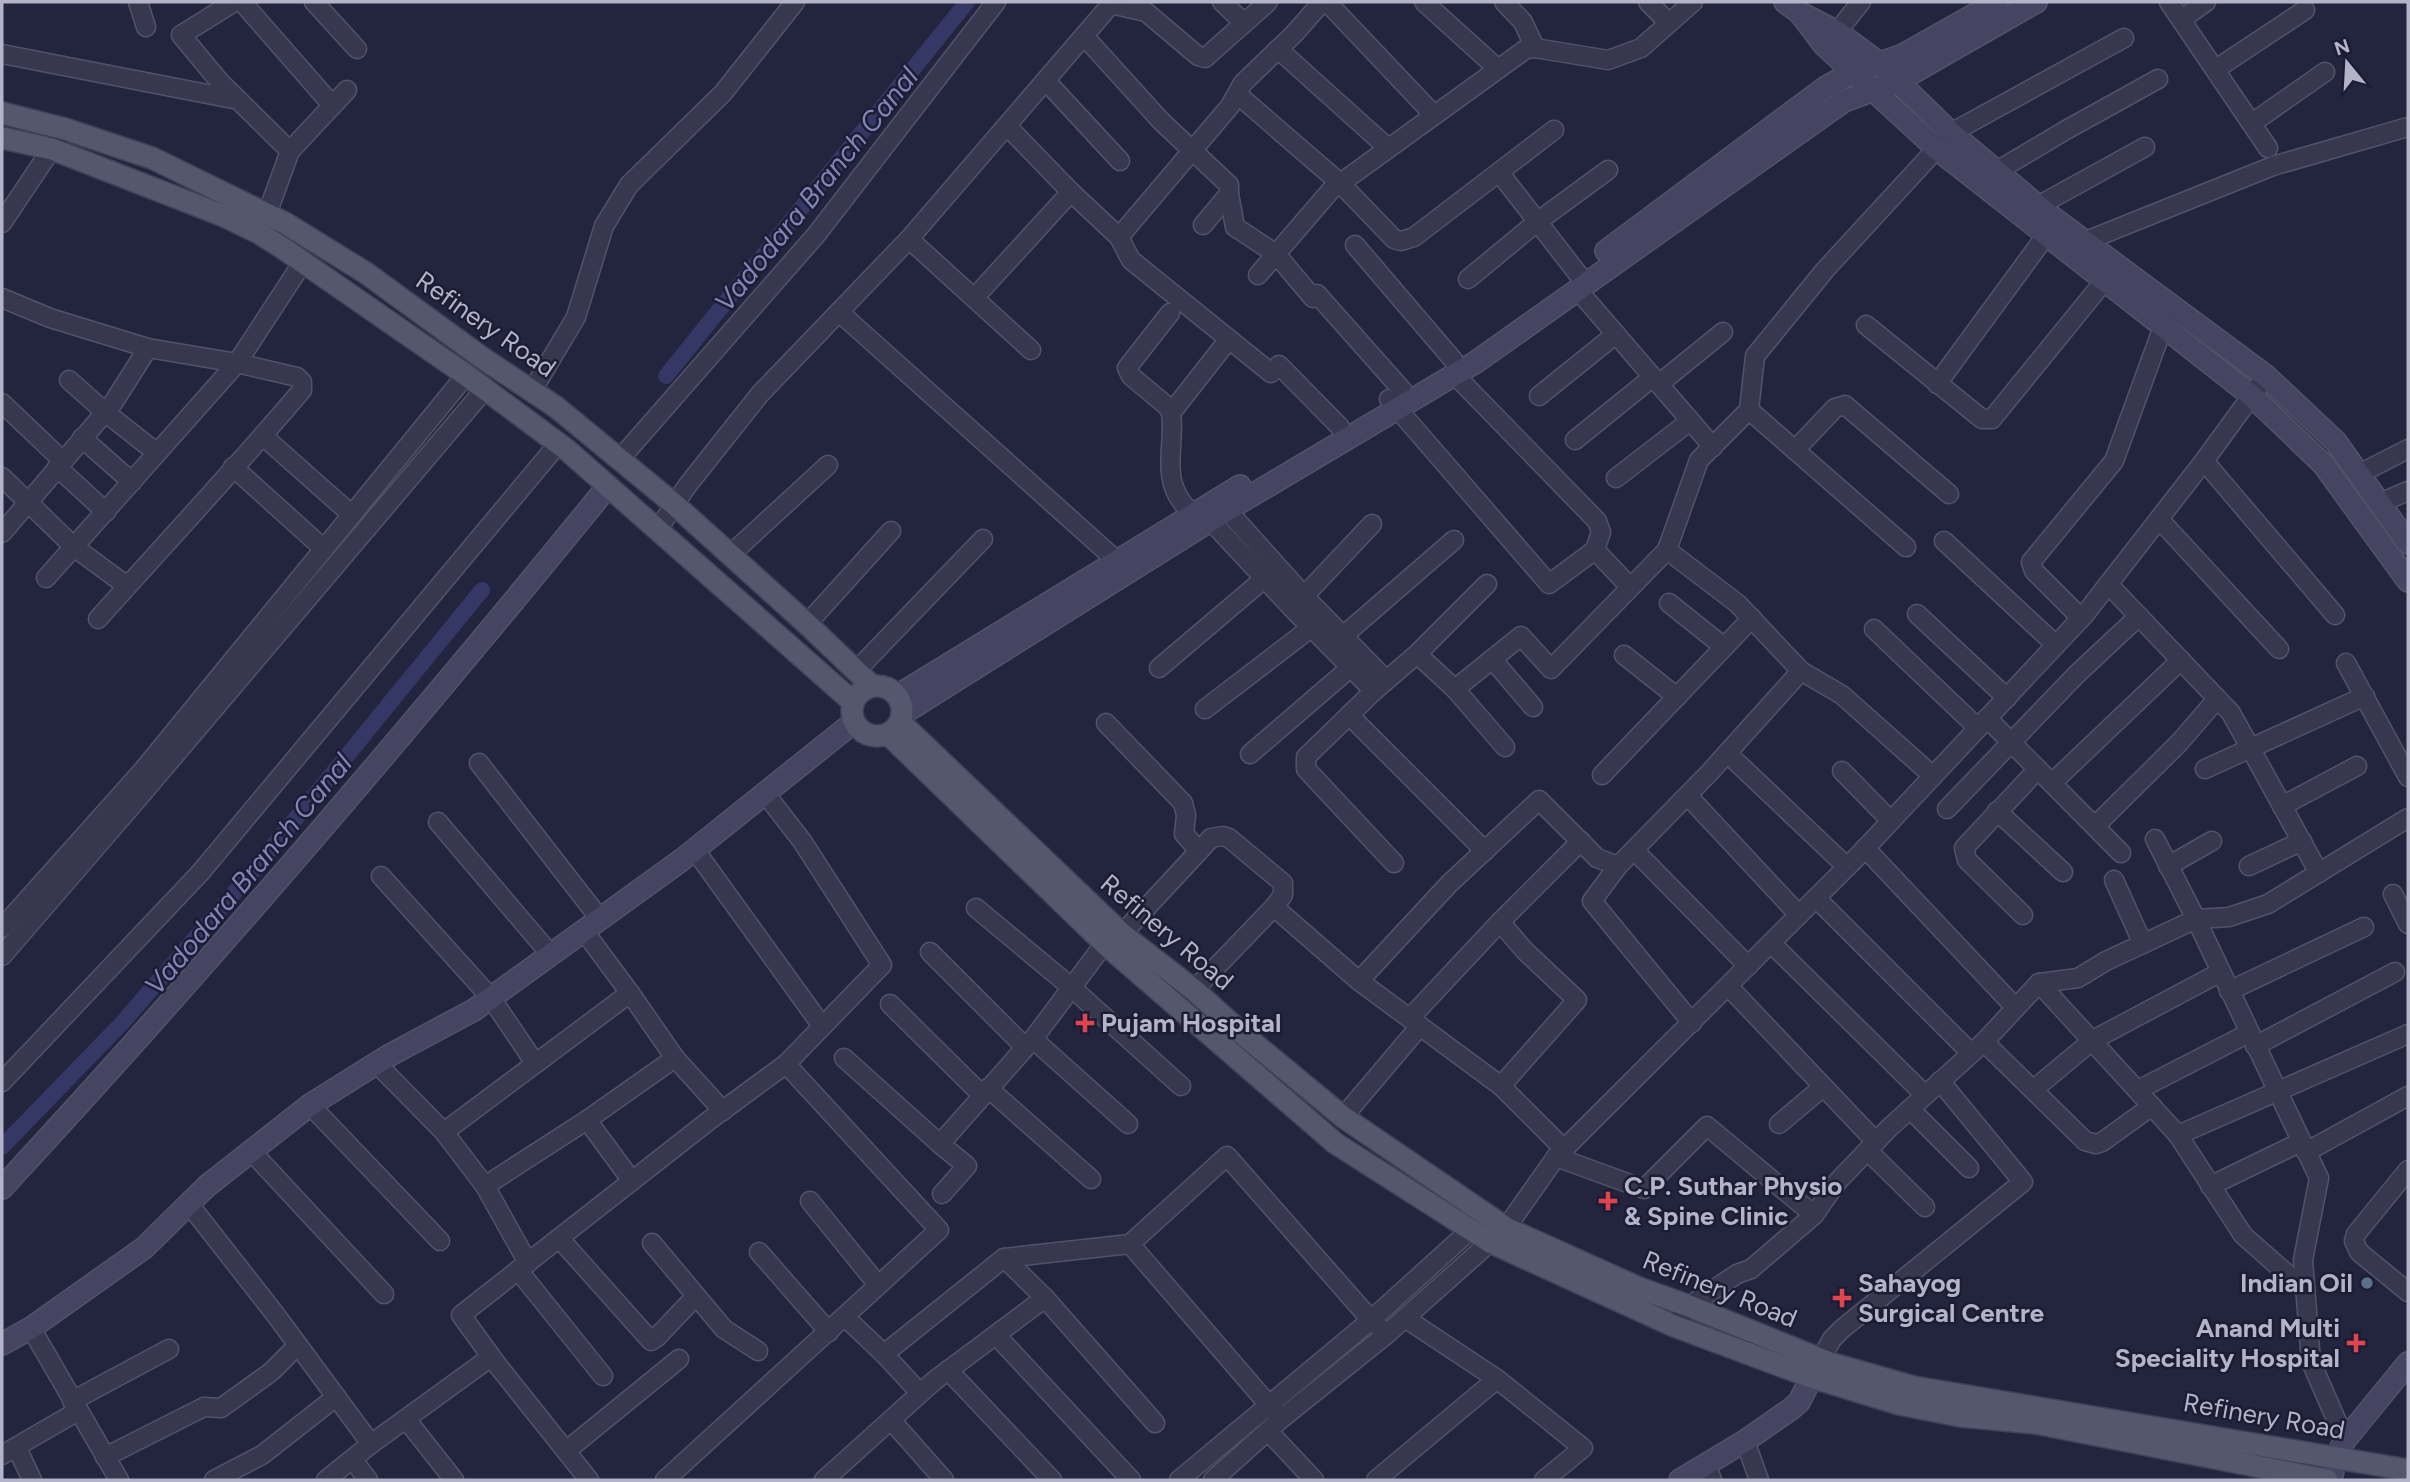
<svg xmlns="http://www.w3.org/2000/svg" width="2410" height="1482" viewBox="0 0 2410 1482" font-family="Figtree,sans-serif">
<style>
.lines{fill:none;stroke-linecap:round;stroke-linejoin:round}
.canal{stroke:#353764;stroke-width:16}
.street-casing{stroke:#52536a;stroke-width:21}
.secondary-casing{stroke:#52536a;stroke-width:24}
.primary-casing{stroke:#404158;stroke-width:24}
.street{stroke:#37384f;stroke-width:18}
.secondary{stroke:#454562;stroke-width:21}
.primary{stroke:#55576f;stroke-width:21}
.health-dot{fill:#e0444e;stroke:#1c1d34;stroke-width:2.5}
.service-dot{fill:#5c6f8a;stroke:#1c1d34;stroke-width:2.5}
.labels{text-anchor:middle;stroke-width:5;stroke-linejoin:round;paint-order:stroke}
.street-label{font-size:26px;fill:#b3b4ca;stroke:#1c1d34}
.poi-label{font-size:26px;font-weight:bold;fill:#b3b4ca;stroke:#1c1d34;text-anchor:start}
.water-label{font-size:28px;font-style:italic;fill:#8185b7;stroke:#1c1d34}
</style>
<rect width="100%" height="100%" fill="#23253f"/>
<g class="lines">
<!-- canal -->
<g class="canal">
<path d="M 666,376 L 967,2"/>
<path d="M 2,1147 L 123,1022 L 253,871 L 482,590"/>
</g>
<!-- street casing -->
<g class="street-casing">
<g id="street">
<path d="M 138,2 L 146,27"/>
<path d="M 234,2 L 181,35 L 220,82 L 290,151 L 267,214"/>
<path d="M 242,2 L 332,105"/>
<path d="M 314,2 L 357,49"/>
<path d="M 1222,2 L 1244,23"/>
<path d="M 1327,2 L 1434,115"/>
<path d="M 1424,2 L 1498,69"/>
<path d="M 1504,2 L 1523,22 L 1535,48"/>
<path d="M 1648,2 L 1669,23"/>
<path d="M 2169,2 L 2268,148"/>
<path d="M 1111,4 L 1146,12 L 1198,56 L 1205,58 L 1268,2"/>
<path d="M 2182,19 L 2206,2"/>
<path d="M 1837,32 L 1861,2"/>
<path d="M 1084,36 L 1161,121 L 1229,185 L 1229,194 L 1203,225"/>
<path d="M 1278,49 L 1388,148"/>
<path d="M 2,54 L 238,100"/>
<path d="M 2216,69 L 2305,10"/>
<path d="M 1046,81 L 1120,161"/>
<path d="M 1237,94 L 1340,183 L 1394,239 L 1401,241 L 1414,237 L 1554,130"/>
<path d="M 2252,123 L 2325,72"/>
<path d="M 1007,126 L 1071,192"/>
<path d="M 290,151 L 347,90"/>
<path d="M 1997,171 L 2066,130 L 2158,79"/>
<path d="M 1499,172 L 1585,283"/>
<path d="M 1229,194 L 1235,227 L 1276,254 L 1313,298"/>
<path d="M 2038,206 L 2145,147"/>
<path d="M 2,223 L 65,129"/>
<path d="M 1119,237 L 1131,260 L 1271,373"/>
<path d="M 909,239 L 1031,350"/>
<path d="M 2086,241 L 2273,166 L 2408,127"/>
<path d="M 1355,245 L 1454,361"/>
<path d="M 1258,275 L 1331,190 L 1526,49 L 1535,48 L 1608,60 L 1641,48 L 1693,2"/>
<path d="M 1468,279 L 1537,222 L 1608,170"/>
<path d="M 1577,289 L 1713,447"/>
<path d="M 1317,294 L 1403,391"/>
<path d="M 975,297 L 1071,192 L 1119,237 L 1230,106 L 1243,83 L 1294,34 L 1322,2"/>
<path d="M 2,298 L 50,318 L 148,348 L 237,363 L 297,377 L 302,382 L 302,390 C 236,468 166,543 98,619"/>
<path d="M 839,312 L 1116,560"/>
<path d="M 1170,313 L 1127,368 L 1131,376 L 1168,407 L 1171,413 C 1175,438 1164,471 1177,494 C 1182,505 1193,514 1200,524"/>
<path d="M 1866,325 L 1982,419 L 1992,419 L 2105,280"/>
<path d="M 1279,365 L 1340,427"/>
<path d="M 1455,375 L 1597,521 L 1601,532 L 1595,550"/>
<path d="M 69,380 L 105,412 L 157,453"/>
<path d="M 1659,384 L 1723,332"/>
<path d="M 1937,384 L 2047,234"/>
<path d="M 532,391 L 576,317 L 604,226 L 629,185 L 723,93 L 795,2"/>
<path d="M 1539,396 L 1616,334"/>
<path d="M 1389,399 L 1549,584 L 1595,550 L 1630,587"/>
<path d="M 2,403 L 63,461"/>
<path d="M 1749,410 L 1906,547"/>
<path d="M 1171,413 L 1229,339"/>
<path d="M 263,436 L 352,515"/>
<path d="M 82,438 L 132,482"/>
<path d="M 1575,440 L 1653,377"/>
<path d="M 1795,450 L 1835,408 L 1845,405 L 1949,494"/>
<path d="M 619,460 L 816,235 L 996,2"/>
<path d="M 2204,461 L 2335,615"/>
<path d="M 57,467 L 106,512"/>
<path d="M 233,467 L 324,549"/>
<path d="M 2359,474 L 2408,449"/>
<path d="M 2,477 L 74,547 L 127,586"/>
<path d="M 1616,478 L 1690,421"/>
<path d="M 2380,503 L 2408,491"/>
<path d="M 1227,510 L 1304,596 L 1386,680"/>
<path d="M 2159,519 L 2279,649"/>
<path d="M 1211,521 L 1292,608 L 1374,691"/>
<path d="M 658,529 L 687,486 L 760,394 L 909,239 L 1113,2"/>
<path d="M 2,533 L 113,403 L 148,348"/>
<path d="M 1944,541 L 2056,645"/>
<path d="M 730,555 L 828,465"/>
<path d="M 46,578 L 237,363 L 303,262"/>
<path d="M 2108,584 L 2231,713 L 2319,873"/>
<path d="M 1304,596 L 1372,524"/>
<path d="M 1669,603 L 1724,647"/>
<path d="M 1917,614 L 2007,698"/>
<path d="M 2081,618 L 2034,571 L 2031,562 L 2114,461 L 2164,324"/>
<path d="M 807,624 L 891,531"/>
<path d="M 1874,629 L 1978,728"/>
<path d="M 1343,636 L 1454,540"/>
<path d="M 1417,654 L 1487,584"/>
<path d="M 1624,655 L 1677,697"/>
<path d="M 1492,659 L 1533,707"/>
<path d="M 2346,663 L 2408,777"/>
<path d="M 1159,668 L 1265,578"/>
<path d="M 856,671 L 983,539"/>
<path d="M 1801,671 L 1842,695 L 1933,776"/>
<path d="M 1455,689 L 1505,747"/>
<path d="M 1205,709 L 1312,627"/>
<path d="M 1349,715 L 1485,851"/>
<path d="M 1987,718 L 2121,853"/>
<path d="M 1106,723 L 1183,803 L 1186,815 L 1184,834 L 1199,851"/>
<path d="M 1727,753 L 1847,867"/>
<path d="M 1250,754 L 1350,668"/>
<path d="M 479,763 L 600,919"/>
<path d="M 2205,769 L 2365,696"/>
<path d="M 1842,771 L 1891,821"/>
<path d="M 1602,775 L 1752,618"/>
<path d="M 2052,783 L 2181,660"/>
<path d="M 1688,796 L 1799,915"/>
<path d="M 2282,806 L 2357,766"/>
<path d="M 1947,809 L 2077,674 L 2139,616"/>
<path d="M 1997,811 L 2063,872"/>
<path d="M 438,822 L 551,955"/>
<path d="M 2095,826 L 2179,743 L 2217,699"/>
<path d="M 2155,839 L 2196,919 L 2319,1178 L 2303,1260 L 2311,1362 L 2345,1440"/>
<path d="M 1865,848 L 2015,1007"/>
<path d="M 695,850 L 822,1026"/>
<path d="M 1634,850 L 1748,966"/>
<path d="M 1394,863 L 1306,769 L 1306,757 L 1374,691 L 1417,654 L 1455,689 L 1521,636 L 1551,669 L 1667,550"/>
<path d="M 1618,866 L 1592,901 L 1692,1023"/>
<path d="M 2168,866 L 2212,841"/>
<path d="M 2249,866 L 2302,841"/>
<path d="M 381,876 L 491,998 L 535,1063"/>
<path d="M 2114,880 L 2143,944"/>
<path d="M 2393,894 L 2408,924"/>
<path d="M 1816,898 L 1971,1053"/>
<path d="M 976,908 L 1071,987 L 1181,1086"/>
<path d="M 2023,915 L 1967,860 L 1964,848 L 2038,769"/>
<path d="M 2,928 L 144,769 L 466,375"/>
<path d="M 584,931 L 630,993"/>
<path d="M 1122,934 L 1211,838 L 1223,836 L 1229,838 L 1283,883 L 1283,895 L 1274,907"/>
<path d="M 1771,943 L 1925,1095"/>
<path d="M 930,952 L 1025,1047"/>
<path d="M 2,956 L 135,802 L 485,389"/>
<path d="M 1359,981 L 1449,884 L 1539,800 L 1597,858 L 1618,866 L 1710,772 L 1801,671 L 1738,604 L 1667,550 L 1699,460 L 1749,410 L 1755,356 L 1825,270 L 1951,133 L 2124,38"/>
<path d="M 2039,983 L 2178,1135 L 2243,1235 L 2305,1290"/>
<path d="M 1728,986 L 1876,1142"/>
<path d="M 1194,990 L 1274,907 L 1359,981 L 1501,1086 L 1577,1000 L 1525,951 L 1500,922"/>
<path d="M 2229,991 L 2364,927"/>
<path d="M 890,1004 L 982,1095"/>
<path d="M 1410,1018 L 1500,922 L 1581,841"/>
<path d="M 1033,1039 L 1128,1124"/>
<path d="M 1984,1042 L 2085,1141 L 2096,1144 L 2102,1142 L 2152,1106"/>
<path d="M 2255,1046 L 2395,972"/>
<path d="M 675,1058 L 723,1111"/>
<path d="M 844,1058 L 940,1144"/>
<path d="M 376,1063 L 444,1132 L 630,993 L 675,1058 L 587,1120 L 485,1186"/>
<path d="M 2,1082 L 200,873 L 558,444"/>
<path d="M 1501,1086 L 1565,1150"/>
<path d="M 988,1088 L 1091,1179"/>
<path d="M 2033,1090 L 2093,1040 L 2221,972"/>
<path d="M 2138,1090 L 2249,1033"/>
<path d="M 310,1105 L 440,1241"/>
<path d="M 1910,1109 L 1969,1168"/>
<path d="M 1343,1117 L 1420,1026"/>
<path d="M 587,1120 L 632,1181"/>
<path d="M 1779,1124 L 1823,1087"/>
<path d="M 444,1132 L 485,1186 L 528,1263"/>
<path d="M 2178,1135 L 2408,1034"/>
<path d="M 251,1151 L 384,1294"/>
<path d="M 1868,1151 L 1925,1207"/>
<path d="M 2306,1152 L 2408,1096"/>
<path d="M 1556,1157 L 1644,1189 L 1707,1126 L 1814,1215"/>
<path d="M 2408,1170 L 2356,1234 L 2354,1241 L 2359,1252 L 2408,1292"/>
<path d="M 2210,1186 L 2301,1142"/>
<path d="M 942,1194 L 967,1166 L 940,1144 L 1033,1039 L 1111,935"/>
<path d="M 810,1201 L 878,1285"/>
<path d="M 189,1204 L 275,1314 L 371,1444 L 326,1480"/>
<path d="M 559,1238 L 651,1341 L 657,1337 L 696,1296"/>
<path d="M 652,1243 L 724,1329 L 758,1351"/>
<path d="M 759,1252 L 829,1332"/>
<path d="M 1004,1258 L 1130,1244"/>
<path d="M 518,1270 L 603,1376"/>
<path d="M 1045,1298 L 1155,1423"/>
<path d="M 1674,1326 L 1689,1306 L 1737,1274 L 1751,1269 L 1814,1215 L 1838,1181 L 1889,1128 L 1984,1042 L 2039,983 L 2078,978 L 2106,961 L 2196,919 L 2229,917 L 2268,904 L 2408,818"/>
<path d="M 31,1328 L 119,1480"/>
<path d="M 996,1335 L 1131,1480"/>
<path d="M 884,1354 L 920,1393"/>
<path d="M 1821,1359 L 1832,1339 L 1842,1329 L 2023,1182 L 1940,1081"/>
<path d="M 498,1366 L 461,1315 L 711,1119 L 786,1064"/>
<path d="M 948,1370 L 1052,1480"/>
<path d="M 1497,1379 L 1583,1448 L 1544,1480"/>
<path d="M 72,1401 L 169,1349"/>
<path d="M 406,1419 L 454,1480"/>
<path d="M 1281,1419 L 1130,1244 L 1227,1156 L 1371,1320 L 1387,1334"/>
<path d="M 891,1420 L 944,1480"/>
<path d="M 1268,1431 L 1314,1480"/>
<path d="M 1745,1441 L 1759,1480"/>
<path d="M 371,1444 L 491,1357 L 589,1480"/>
<path d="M 17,1448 L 32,1480"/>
<path d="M 566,1451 L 679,1359"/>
<path d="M 2,1455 L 78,1411"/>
<path d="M 105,1457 L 204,1407 L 221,1408 L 271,1372 L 298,1345"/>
<path d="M 353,1460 L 368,1480"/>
<path d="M 1706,1465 L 1712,1480"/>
<path d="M 214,1480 L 262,1455 L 336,1397"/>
<path d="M 665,1480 L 939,1230 L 786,1064 L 882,965 L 802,841 L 764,792"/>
<path d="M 824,1480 L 934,1381 L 1045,1298 L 1004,1258 L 884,1354 L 845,1317"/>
<path d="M 1179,1480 L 1371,1320 L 1478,1223"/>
<path d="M 1213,1480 L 1281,1419 L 1387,1334 L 1506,1228 L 1556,1157 L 1859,855 L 2085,614 L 2204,461 L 2266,376"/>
<path d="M 1376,1480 L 1497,1379 L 1405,1318"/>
</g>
</g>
<!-- secondary casing -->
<g class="secondary-casing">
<g id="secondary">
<path d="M 1785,2 L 1800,13 L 1837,32 L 1879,63 L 1951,133 L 2045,212 L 2266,376 L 2336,442 L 2408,543"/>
<path d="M 1800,13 L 1824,45 L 1937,149 L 2252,396 L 2323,464 L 2408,581"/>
<path d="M 1606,251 L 1826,87 L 1853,72 L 1903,55 L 1997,2"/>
<path d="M 897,696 L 1240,486"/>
<path d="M 902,714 L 1227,510 L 1476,362 L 1844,101 L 1898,81 L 2036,2"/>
<path d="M 2,1188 C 212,961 413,726 608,486"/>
<path d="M 2,1344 L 31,1328 L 144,1248 L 207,1186 L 310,1105 L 390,1055 L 474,1010 L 683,859 L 854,722"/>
<path d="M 1680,1480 L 1745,1441 L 1791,1409 L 1799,1402 L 1820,1361"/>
<path d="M 2331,1480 L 2336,1457 L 2345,1440 L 2408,1363"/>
</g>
</g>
<!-- primary casing -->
<g class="primary-casing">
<g id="primary">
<path d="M 2,113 L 65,129 L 152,158 L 285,223 L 366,273 L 481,357 L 556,407 L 674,504 L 807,624 L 872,686"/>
<path d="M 2,138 L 52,149 L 224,216 L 259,233 L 284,249 L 466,375 L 567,450 L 853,702"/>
<circle cx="877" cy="711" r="25"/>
<path d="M 900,722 L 1122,934 L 1194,990 L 1245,1036 L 1343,1117 L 1506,1228 L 1639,1288 L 1689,1306 L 1830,1363 L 1914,1387 L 2408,1470"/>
<path d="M 888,734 L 1104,943 L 1335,1143 L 1490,1242 L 1674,1326 L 1811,1377 L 1899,1404 L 1960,1416 L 2035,1423 L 2327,1480"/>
</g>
</g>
<!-- street -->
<use href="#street" class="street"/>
<!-- secondary -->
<use href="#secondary" class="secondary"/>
<!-- primary -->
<use href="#primary" class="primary"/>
</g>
<!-- markers -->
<g class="health-dot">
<path d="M1081.5 1012.5h7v7h7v7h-7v7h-7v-7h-7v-7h7z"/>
<path d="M1604.5 1190.5h7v7h7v7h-7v7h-7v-7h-7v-7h7z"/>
<path d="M1838.5 1287.5h7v7h7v7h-7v7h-7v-7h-7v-7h7z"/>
<path d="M2352.5 1332.5h7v7h7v7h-7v7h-7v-7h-7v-7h7z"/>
</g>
<circle class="service-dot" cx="2367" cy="1283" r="7"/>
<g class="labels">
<!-- street labels -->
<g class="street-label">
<text transform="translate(486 324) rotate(35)" y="9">Refinery Road</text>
<text transform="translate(1167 932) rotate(40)" y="9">Refinery Road</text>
<text transform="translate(1720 1289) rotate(22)" y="9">Refinery Road</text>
<text transform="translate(2264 1416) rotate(10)" y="9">Refinery Road</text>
</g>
<!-- poi labels -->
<g class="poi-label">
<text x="1101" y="1032">Pujam Hospital</text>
<text x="1624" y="1195">C.P. Suthar Physio<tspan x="1624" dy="30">&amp; Spine Clinic</tspan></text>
<text x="1858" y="1292">Sahayog<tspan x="1858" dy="30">Surgical Centre</tspan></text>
<text x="2353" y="1292" text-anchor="end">Indian Oil</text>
<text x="2340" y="1337" text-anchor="end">Anand Multi<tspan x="2340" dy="30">Speciality Hospital</tspan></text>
</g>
<!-- water labels -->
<g class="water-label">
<text transform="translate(816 189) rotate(-51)" y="10">Vadodara Branch Canal</text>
<text transform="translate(248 874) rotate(-50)" y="10">Vadodara Branch Canal</text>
</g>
</g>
<!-- border -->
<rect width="2410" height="1482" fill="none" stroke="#b3b4ca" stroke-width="7"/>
<!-- north arrow -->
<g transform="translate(2347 63) rotate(342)" stroke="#1c1d34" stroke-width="5" paint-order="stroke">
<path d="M0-5L12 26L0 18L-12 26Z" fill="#b3b4ca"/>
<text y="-10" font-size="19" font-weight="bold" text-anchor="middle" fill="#b3b4ca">N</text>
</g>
</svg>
